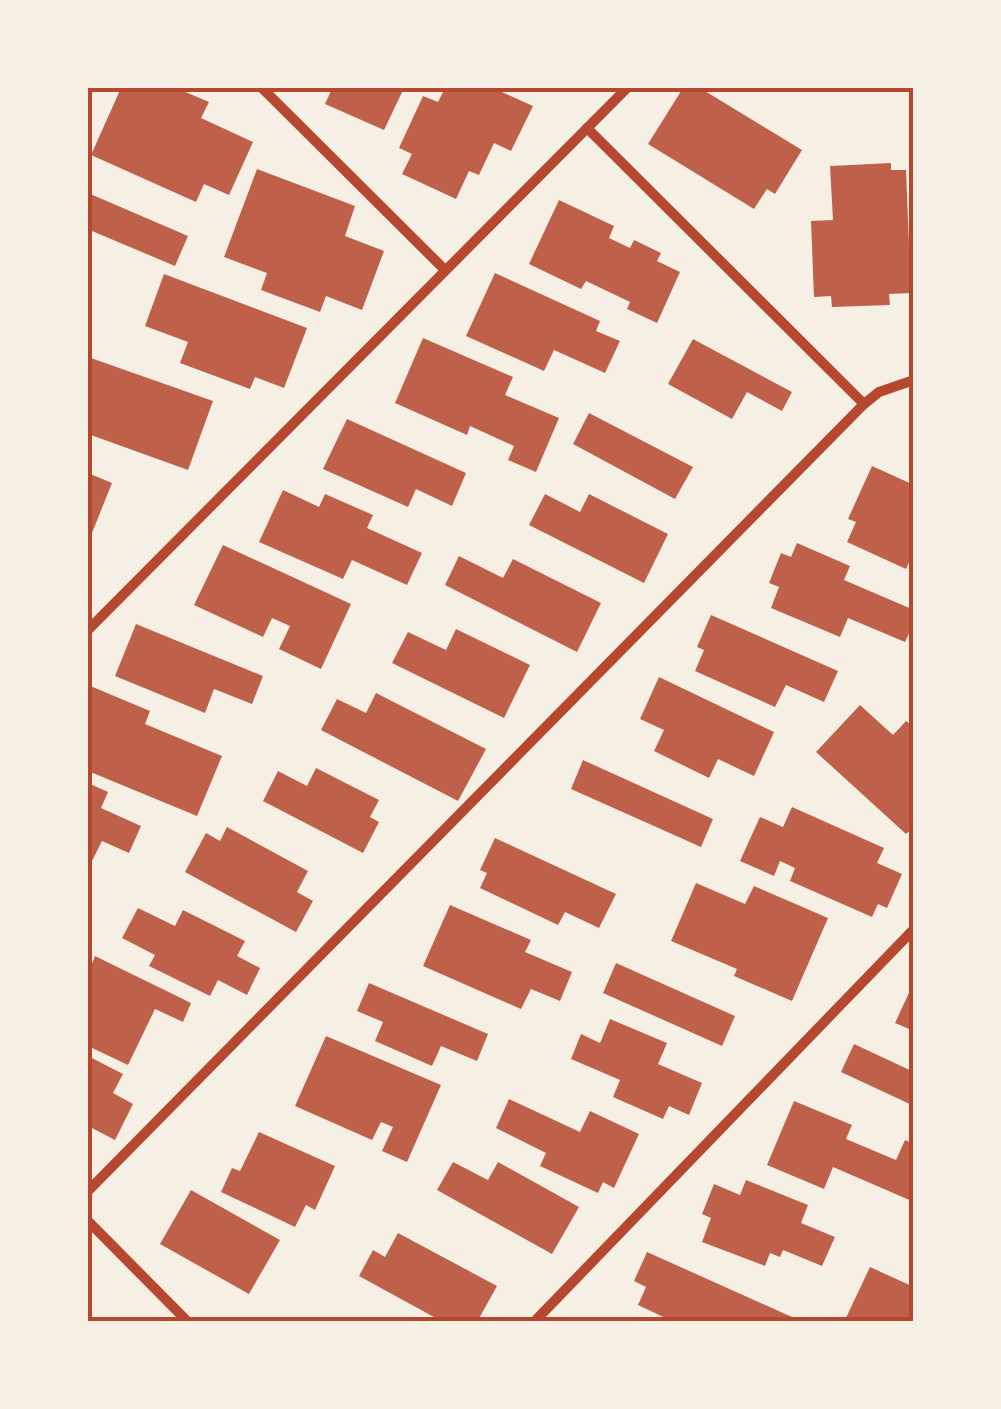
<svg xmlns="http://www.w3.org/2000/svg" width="1001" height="1409" viewBox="0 0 1001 1409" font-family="'Noto Sans',sans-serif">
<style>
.building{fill:#bf614a}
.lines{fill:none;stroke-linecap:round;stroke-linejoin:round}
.minor{stroke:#b5482f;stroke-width:10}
.neatline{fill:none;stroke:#b5482f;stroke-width:4}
</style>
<rect width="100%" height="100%" fill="#f6efe4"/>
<!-- building -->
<g class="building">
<path d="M 121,88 L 176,88 L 209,102 L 201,118 L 253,142 L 229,195 L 204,184 L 196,202 L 91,155 Z"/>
<path d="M 322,88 L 404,88 L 384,130 L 325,104 L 331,91 Z"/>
<path d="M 445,88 L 493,88 L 533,106 L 511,151 L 494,143 L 479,175 L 469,171 L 456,199 L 402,174 L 412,154 L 399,148 L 423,96 L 438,102 Z"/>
<path d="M 683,88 L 700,88 L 802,150 L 775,194 L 767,189 L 754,209 L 648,144 Z"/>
<path d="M 891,163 L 891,170 L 906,170 L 911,293 L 889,294 L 890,305 L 832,307 L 831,296 L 814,297 L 811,221 L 833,220 L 830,166 Z"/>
<path d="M 257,169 L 355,206 L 345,236 L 384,251 L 362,310 L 326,296 L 320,312 L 261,290 L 267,273 L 224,257 Z"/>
<path d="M 88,193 L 188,236 L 175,266 L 92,231 L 88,240 Z"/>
<path d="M 559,200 L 614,226 L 609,238 L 630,248 L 634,240 L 661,253 L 657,261 L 680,272 L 657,323 L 627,309 L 630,302 L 586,281 L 581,289 L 529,264 Z"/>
<path d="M 495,273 L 600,321 L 596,331 L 620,341 L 605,373 L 554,350 L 544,371 L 466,336 Z"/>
<path d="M 164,274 L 307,328 L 284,388 L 255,377 L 250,389 L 180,363 L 188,342 L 145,326 Z"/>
<path d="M 423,338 L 513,377 L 505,395 L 559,418 L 536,472 L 508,460 L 514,446 L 470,426 L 467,435 L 395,403 Z"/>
<path d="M 693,339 L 792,392 L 782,411 L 747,392 L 732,419 L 668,384 Z"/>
<path d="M 88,357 L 213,401 L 188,470 L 88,434 Z"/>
<path d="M 589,413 L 693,467 L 675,499 L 573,444 Z"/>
<path d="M 347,419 L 466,473 L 452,506 L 416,489 L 408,507 L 323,469 Z"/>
<path d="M 872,466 L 914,485 L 914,552 L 906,569 L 847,542 L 856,522 L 848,519 Z"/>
<path d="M 88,473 L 112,483 L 88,543 Z"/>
<path d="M 283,490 L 319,507 L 325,494 L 373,515 L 367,528 L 422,553 L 407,585 L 352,560 L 343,579 L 259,542 Z"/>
<path d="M 545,494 L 580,512 L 589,494 L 668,534 L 644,583 L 529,525 Z"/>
<path d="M 797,543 L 850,566 L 844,580 L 914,610 L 914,623 L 905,642 L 848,618 L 840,637 L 771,608 L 779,587 L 769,583 L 781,553 L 791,557 Z"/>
<path d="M 223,545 L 351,604 L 321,669 L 279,649 L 290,626 L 272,618 L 263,637 L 194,605 Z"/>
<path d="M 459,556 L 503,578 L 513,559 L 601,603 L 577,652 L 445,585 Z"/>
<path d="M 711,615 L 838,671 L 824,702 L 786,685 L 775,707 L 695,671 L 704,650 L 697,647 Z"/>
<path d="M 136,624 L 263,676 L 252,704 L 214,689 L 205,713 L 115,676 Z"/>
<path d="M 456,629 L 530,665 L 504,718 L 392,663 L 408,632 L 446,650 Z"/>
<path d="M 659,677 L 774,732 L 754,776 L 718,759 L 709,778 L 654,751 L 664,730 L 640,719 Z"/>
<path d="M 88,685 L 150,711 L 145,724 L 222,756 L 197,816 L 88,771 Z"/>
<path d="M 376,693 L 486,749 L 458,801 L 321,730 L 337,699 L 366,713 Z"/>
<path d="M 860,705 L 893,735 L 906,721 L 914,727 L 914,827 L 906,834 L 816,752 Z"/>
<path d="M 583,760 L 713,819 L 701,847 L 571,789 Z"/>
<path d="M 316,768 L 379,800 L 370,817 L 379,822 L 363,853 L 263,801 L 278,771 L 307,786 Z"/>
<path d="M 88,783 L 108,792 L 101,808 L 141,826 L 129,853 L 102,841 L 91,863 L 88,862 Z"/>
<path d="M 792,807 L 884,848 L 877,863 L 902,874 L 887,908 L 878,904 L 872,917 L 790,881 L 795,868 L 780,861 L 774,876 L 740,861 L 760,817 L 783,827 Z"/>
<path d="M 227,827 L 308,871 L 297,892 L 313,901 L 296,932 L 185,872 L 206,833 L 220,841 Z"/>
<path d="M 495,838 L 616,894 L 599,928 L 565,912 L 558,925 L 480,888 L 487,873 L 480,870 Z"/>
<path d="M 696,883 L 745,904 L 754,886 L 828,918 L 792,1001 L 734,976 L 737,969 L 671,941 Z"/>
<path d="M 450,905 L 531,940 L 525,952 L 572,972 L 560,1001 L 531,989 L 521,1009 L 423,966 Z"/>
<path d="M 138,908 L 175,926 L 183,910 L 245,941 L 237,956 L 260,968 L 247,995 L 218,980 L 210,996 L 149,966 L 155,955 L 122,938 Z"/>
<path d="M 95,956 L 191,1003 L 183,1022 L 155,1009 L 128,1065 L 88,1046 L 88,974 Z"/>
<path d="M 616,963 L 735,1016 L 722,1046 L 603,993 Z"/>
<path d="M 914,982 L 914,1031 L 895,1023 Z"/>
<path d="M 369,983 L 488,1034 L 477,1061 L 441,1046 L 432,1066 L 375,1041 L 383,1022 L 357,1011 Z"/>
<path d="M 610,1019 L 667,1043 L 658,1064 L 702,1083 L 689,1115 L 669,1106 L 663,1119 L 613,1097 L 620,1080 L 571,1059 L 581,1034 L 600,1043 Z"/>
<path d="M 326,1036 L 441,1085 L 407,1162 L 382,1151 L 393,1127 L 381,1122 L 372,1140 L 295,1106 Z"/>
<path d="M 854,1044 L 914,1072 L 914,1106 L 841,1072 Z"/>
<path d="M 88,1056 L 123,1074 L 113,1093 L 133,1104 L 115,1140 L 88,1126 Z"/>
<path d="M 509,1099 L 580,1132 L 590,1111 L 639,1134 L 614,1188 L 603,1182 L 598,1193 L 540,1166 L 546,1153 L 496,1128 Z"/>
<path d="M 794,1101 L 852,1125 L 846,1139 L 896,1160 L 905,1140 L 914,1144 L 914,1202 L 833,1167 L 824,1189 L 767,1165 Z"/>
<path d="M 259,1132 L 335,1166 L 315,1210 L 306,1205 L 295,1227 L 221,1192 L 232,1168 L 240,1171 Z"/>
<path d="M 453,1162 L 488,1180 L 498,1162 L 579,1207 L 552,1254 L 437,1190 Z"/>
<path d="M 746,1180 L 808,1205 L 801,1223 L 835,1237 L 822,1266 L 783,1250 L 780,1257 L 770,1253 L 765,1266 L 702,1242 L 711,1218 L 702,1214 L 714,1184 L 740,1195 Z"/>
<path d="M 191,1190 L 280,1240 L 249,1294 L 160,1244 Z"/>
<path d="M 398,1233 L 497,1286 L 477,1322 L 443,1322 L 359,1276 L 373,1250 L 385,1257 Z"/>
<path d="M 647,1252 L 792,1317 L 789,1322 L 674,1322 L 638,1305 L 646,1287 L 634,1281 Z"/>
<path d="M 870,1267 L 914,1287 L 914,1322 L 844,1322 Z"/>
</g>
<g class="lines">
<!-- minor -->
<g class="minor">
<path d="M 262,88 L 444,269"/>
<path d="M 587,128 L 864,404 L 879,392 L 914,380"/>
<path d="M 88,630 L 627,88"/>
<path d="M 88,1191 L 864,404"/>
<path d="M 88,1221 L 188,1322"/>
<path d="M 534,1322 L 914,929"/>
</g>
</g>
<!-- border -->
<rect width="1001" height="1409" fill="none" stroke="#f6efe4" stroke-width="180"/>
<rect x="90" y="90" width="821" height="1229" class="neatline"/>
</svg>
